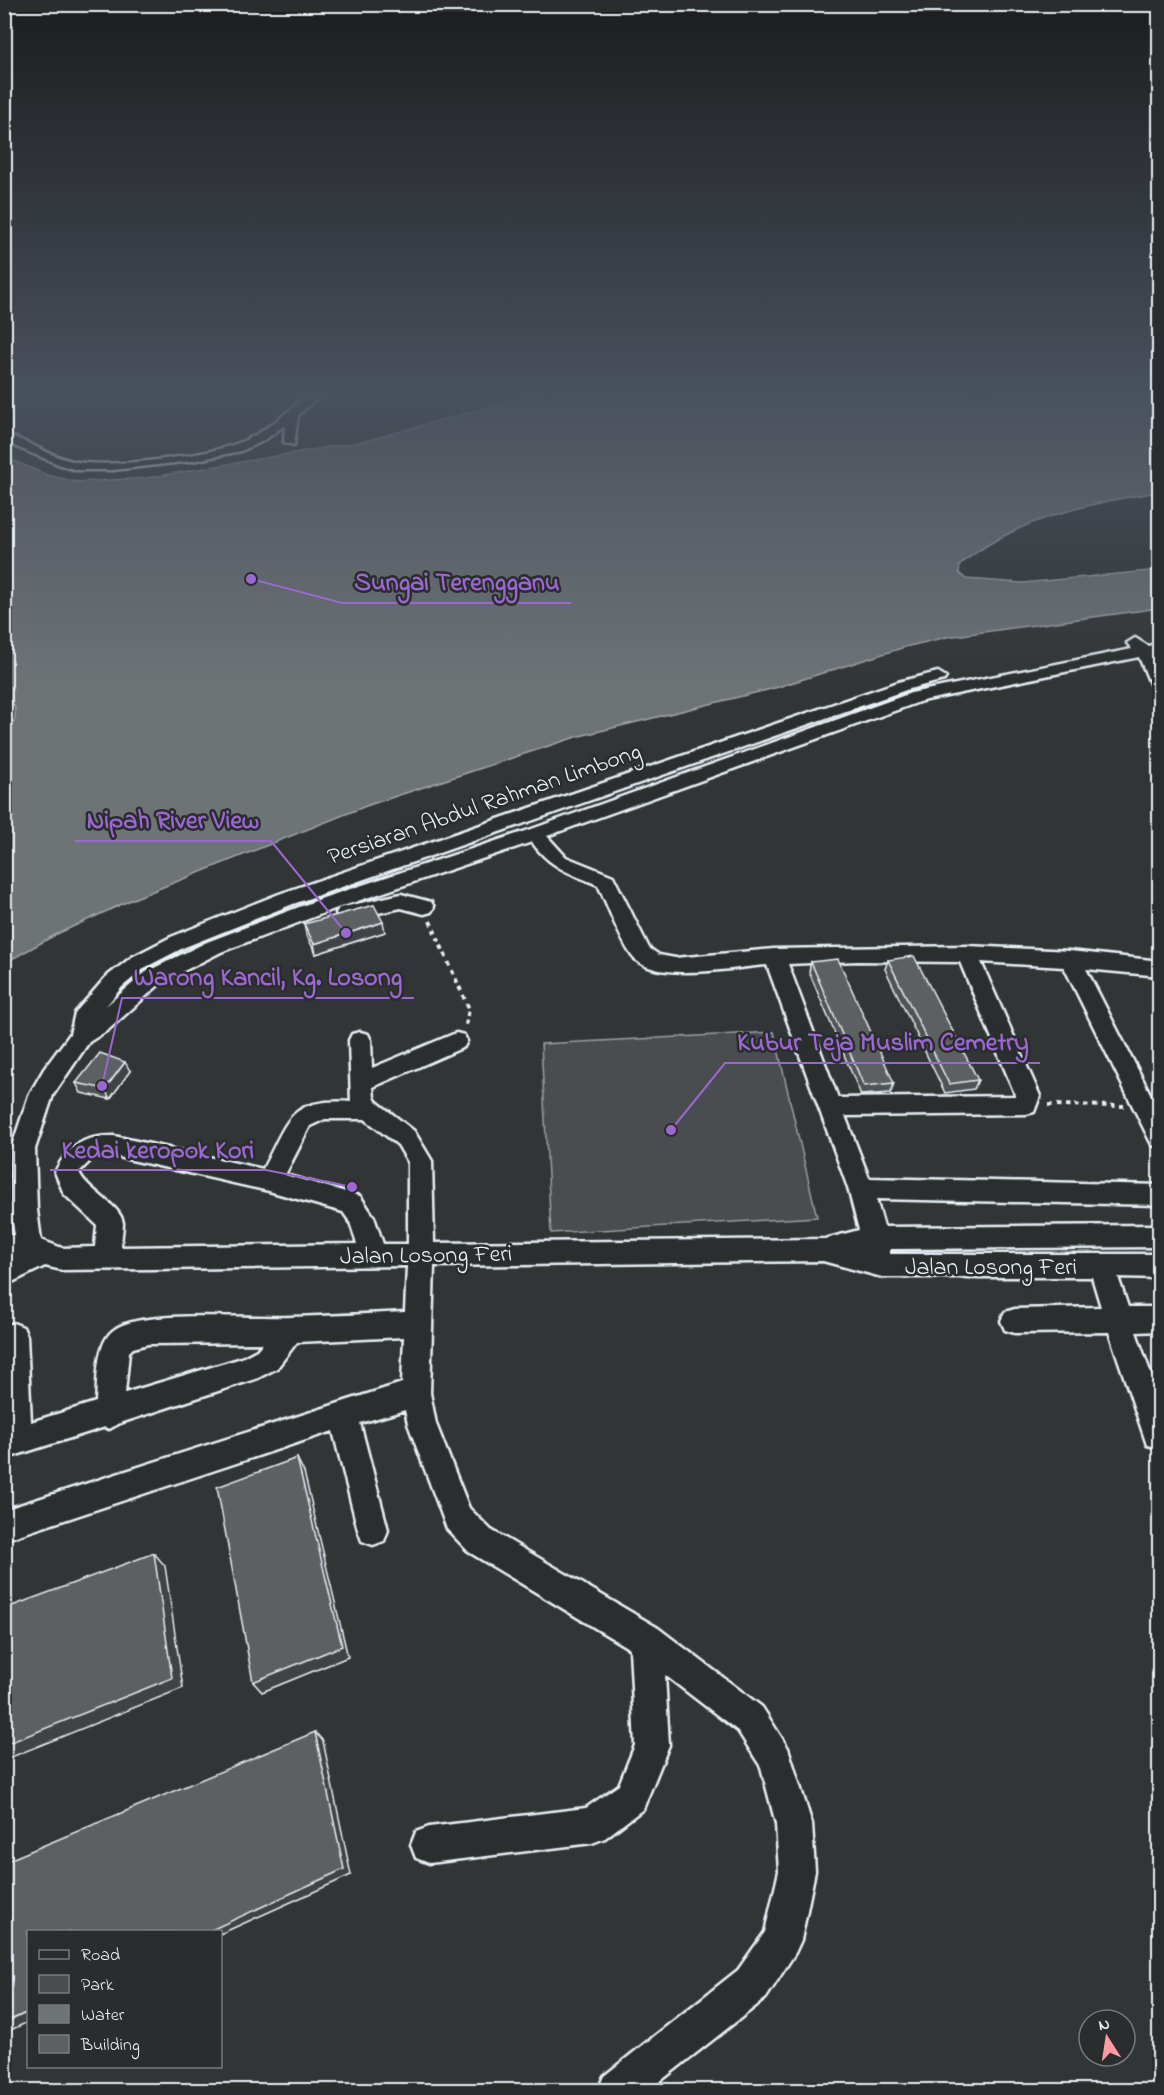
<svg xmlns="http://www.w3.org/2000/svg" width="1164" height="2095" viewBox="0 0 1164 2095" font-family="'Indie Flower',sans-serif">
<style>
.green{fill:#494d4f;stroke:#989fa4;stroke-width:1.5}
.water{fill:#6e7376;stroke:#9fa5aa;stroke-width:1.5}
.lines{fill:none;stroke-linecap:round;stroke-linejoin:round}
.minor-casing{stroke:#e8f1f8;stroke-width:5}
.path{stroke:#e8f1f8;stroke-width:4;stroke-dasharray:4.5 4.5;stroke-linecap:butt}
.minor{fill:#2a2d2e;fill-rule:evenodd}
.wall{fill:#4f5355;stroke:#e8f1f8;stroke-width:1.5}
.shaded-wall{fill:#404345;stroke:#e8f1f8;stroke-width:1.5}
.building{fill:#5c6063;stroke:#e8f1f8;stroke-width:1.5}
.labels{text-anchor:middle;stroke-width:5;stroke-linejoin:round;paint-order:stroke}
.street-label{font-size:24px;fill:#e8f1f8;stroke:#2a2d2e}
.leader{fill:none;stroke:#9c67d0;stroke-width:2}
.callout-dot{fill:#9c67d0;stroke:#2a2d2e;stroke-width:2}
.callout-label{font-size:26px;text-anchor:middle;font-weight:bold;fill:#9c67d0;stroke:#2a2d2e;stroke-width:5;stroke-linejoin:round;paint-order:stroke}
</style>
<rect width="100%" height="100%" fill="#323536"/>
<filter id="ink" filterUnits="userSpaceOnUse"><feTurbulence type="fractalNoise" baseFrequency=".0167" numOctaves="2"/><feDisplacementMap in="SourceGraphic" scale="12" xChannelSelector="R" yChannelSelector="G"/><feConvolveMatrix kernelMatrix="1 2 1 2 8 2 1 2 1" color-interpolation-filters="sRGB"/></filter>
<g filter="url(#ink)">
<!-- green -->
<path class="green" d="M 774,1032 L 817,1217 L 551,1233 L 541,1044 Z"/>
<!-- water -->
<path class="water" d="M 528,396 L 1159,396 L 1159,492 C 1092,502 1012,520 960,565 L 959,573 L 966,579 L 1022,583 L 1159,570 L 1159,608 L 947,637 L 905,647 L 775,688 L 576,737 L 366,806 L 133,899 L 57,934 L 5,963 L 4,732 C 15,724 17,717 14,705 L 4,700 L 5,457 L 47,475 L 76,482 L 147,478 L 365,441 Z"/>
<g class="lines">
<!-- minor casing -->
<g class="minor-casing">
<g id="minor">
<path d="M 306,396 L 319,396 L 298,415 L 294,445 L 284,442 L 285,425 L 263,441 L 241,451 L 192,461 L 113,470 L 77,470 L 63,466 L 4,442 L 4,434 C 29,441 52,458 77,462 C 114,468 214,456 248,439 C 269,428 288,412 306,396 Z"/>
<path d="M 1135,638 L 1148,646 L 1160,643 L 1160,653 L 1154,654 L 1160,667 L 1160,693 L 1152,688 L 1139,657 L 922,701 L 547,836 L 566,857 L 613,876 L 649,948 L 659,955 L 675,958 L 774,949 L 967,946 L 1070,951 L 1160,961 L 1160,976 L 1086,969 L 1160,1113 L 1160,1148 L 1152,1145 L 1064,967 L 981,962 L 1040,1096 L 1034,1112 L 1026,1114 L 845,1116 L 869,1178 L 1160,1185 L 1160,1205 L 876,1199 L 884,1227 L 1160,1225 L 1160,1247 L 890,1249 L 890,1254 L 1160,1254 L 1160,1278 L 1118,1277 L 1128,1307 L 1160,1307 L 1160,1331 L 1136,1332 L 1160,1400 L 1160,1448 L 1147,1445 L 1109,1332 L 1015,1333 L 1005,1330 L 1001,1321 L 1005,1312 L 1015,1309 L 1101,1307 L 1092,1277 L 882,1277 L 823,1261 L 434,1266 L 430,1393 L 436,1424 L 469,1508 L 491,1530 L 658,1628 L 762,1707 L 788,1748 L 812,1824 L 815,1871 L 801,1940 L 795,1953 L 766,1998 L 649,2090 L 598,2090 L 604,2076 L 738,1970 L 765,1932 L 779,1871 L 776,1824 L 761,1767 L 738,1731 L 665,1675 L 669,1745 L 643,1809 L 605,1838 L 592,1843 L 429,1863 L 416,1858 L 411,1845 L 416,1832 L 429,1827 L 586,1808 L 619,1785 L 635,1745 L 630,1649 L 469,1552 L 447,1529 L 408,1424 L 405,1410 L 360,1423 L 388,1530 L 384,1541 L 373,1545 L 362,1541 L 358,1530 L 333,1431 L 4,1540 L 4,1510 L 402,1383 L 404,1337 L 297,1342 L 277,1368 L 258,1378 L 120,1423 L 109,1429 L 105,1427 L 4,1459 L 4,1327 L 13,1323 L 23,1327 L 27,1336 L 31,1422 L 96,1402 C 98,1382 95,1342 115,1329 C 143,1309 253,1319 291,1317 C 329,1316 367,1314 405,1312 L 407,1266 L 62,1270 L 45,1266 L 4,1286 L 4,1262 L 13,1257 L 4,1257 L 4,1235 L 15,1235 L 11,1210 L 11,1149 L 29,1095 L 44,1069 L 70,1034 L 75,1013 L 106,977 L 132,957 L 171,937 L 279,894 L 898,682 L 938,672 L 946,677 L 944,680 L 909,689 L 293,904 L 185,947 L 146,967 L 122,987 L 106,1006 L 146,972 L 207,942 L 323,898 L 529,830 L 911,693 L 1132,649 L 1127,643 ZM 532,842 C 550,868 570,873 598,885 C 609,908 618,936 632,956 C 653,984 735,967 767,965 L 848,1188 L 859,1230 L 825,1239 L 434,1243 L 432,1161 L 414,1131 L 377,1102 L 374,1098 L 373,1087 L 464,1047 L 467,1041 L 464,1035 L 456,1033 L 372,1068 L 371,1040 L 368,1034 L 360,1032 L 352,1034 L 349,1040 L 351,1102 C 288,1098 289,1120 263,1169 L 114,1136 C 84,1136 68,1145 55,1172 L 64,1194 L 97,1225 L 95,1247 L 62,1248 L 41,1240 L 37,1210 L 35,1149 L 53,1095 L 89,1042 L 108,1030 L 162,982 L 221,952 L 337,908 ZM 857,961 L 960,962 L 1016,1096 L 838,1098 L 788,964 ZM 365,1119 L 398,1145 L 408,1162 L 408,1244 L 383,1244 L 374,1217 L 360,1196 L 285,1175 L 310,1126 L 325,1119 ZM 114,1156 L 269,1191 L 343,1212 L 350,1222 L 357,1244 L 121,1247 C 121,1239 123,1230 123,1223 C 121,1205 87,1191 79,1172 L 94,1157 ZM 263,1343 L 257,1350 L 242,1358 L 125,1393 L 129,1352 L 133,1348 L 148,1344 Z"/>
<path d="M 401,894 L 431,902 L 434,907 L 431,912 L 424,914 L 401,908 L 346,920 L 339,918 L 336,913 L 339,908 Z"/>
</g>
</g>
<!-- path -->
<g class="path">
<path d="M 430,921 L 469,1009 L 466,1025"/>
<path d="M 1048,1105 L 1124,1106"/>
</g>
<!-- minor -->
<use href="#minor" class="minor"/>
</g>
<!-- wall -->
<g class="wall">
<path d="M 304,924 L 385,932 L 316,954 L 306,934 Z"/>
<path d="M 888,960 L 978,1080 L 974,1089 L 945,1093 L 885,969 Z"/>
<path d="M 811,962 L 894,1083 L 891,1093 L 861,1095 L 809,972 Z"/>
<path d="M 130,1071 L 110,1099 L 81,1093 L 76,1083 Z"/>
</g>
<!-- shaded-wall -->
<g class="shaded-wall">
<path d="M 383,922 L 385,932 L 316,954 L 314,944 Z"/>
<path d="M 125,1062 L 130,1071 L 110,1099 L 105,1089 Z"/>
<path d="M 297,1458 L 304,1472 L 348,1657 L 262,1692 L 253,1682 Z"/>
<path d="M 154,1553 L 165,1566 L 183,1688 L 4,1760 L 4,1745 Z"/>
<path d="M 315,1732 L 323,1741 L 351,1875 L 220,1934 L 220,1932 L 207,1932 Z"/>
<path d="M 28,2012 L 28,2022 L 4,2033 L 4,2023 Z"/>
</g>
<!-- building -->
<g class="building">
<path d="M 374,905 L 383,922 L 314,944 L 304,924 Z"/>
<path d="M 914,956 L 978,1080 L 949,1084 L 888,960 Z"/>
<path d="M 838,959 L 894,1083 L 864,1086 L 811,962 Z"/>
<path d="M 100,1053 L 125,1062 L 105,1089 L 76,1083 Z"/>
<path d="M 297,1458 L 342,1646 L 253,1682 L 217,1487 Z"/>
<path d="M 154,1553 L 172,1678 L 4,1745 L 4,1609 Z"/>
<path d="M 315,1732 L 344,1869 L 207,1932 L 28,1932 L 28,2012 L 4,2023 L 4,1862 Z"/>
</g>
</g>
<!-- sky -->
<linearGradient id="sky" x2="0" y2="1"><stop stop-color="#1c1d1e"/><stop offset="0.57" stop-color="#49515d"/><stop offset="1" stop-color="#49515d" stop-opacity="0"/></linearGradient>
<rect width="1164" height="689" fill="url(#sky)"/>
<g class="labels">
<!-- street labels -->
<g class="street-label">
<text transform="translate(484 803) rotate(-19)" y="8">Persiaran Abdul Rahman Limbong</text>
<text transform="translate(426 1254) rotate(-1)" y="8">Jalan Losong Feri</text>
<text x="991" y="1274">Jalan Losong Feri</text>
</g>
</g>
<!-- callouts -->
<path class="leader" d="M251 579L342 603H571M346 933L271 841H75M102 1086L122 998H414M671 1130L725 1063H1040M352 1187L266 1170H50"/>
<g class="callout-dot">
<circle cx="251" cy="579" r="6"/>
<circle cx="346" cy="933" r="6"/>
<circle cx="102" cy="1086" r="6"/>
<circle cx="671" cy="1130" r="6"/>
<circle cx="352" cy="1187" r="6"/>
</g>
<g class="callout-label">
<text x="457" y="590">Sungai Terengganu</text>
<text x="173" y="828">Nipah River View</text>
<text x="268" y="985">Warong Kancil, Kg. Losong</text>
<text x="883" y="1050">Kubur Teja Muslim Cemetry</text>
<text x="158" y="1158">Kedai keropok Kori</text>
</g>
<!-- margin -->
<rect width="1164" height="2095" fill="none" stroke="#2a2d2e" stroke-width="24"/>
<rect x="12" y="12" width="1140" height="2071" fill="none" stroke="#e8f1f8" stroke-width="2" filter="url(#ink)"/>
<!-- legend -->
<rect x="27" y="1930" width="195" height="138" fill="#2a2d2e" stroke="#767b7f" stroke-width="1.5"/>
<rect x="39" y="1950" width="30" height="9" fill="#2a2d2e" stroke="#767b7f" stroke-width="1.5"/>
<text x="81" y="1960" font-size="18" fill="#e8f1f8">Road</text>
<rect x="39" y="1975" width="30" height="18" fill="#494d4f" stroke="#767b7f" stroke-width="1.5"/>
<text x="81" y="1990" font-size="18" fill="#e8f1f8">Park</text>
<rect x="39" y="2005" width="30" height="18" fill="#6e7376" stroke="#767b7f" stroke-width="1.5"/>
<text x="81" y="2020" font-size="18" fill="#e8f1f8">Water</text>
<rect x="39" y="2035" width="30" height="18" fill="#5c6063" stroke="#767b7f" stroke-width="1.5"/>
<text x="81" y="2050" font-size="18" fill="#e8f1f8">Building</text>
<!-- north arrow -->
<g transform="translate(1107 2038) rotate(348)"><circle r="28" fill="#2a2d2e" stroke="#767b7f" stroke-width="1.5"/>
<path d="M0-4.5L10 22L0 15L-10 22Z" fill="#ff9aa2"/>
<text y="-9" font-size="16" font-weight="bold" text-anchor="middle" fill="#e8f1f8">N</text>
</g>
</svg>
